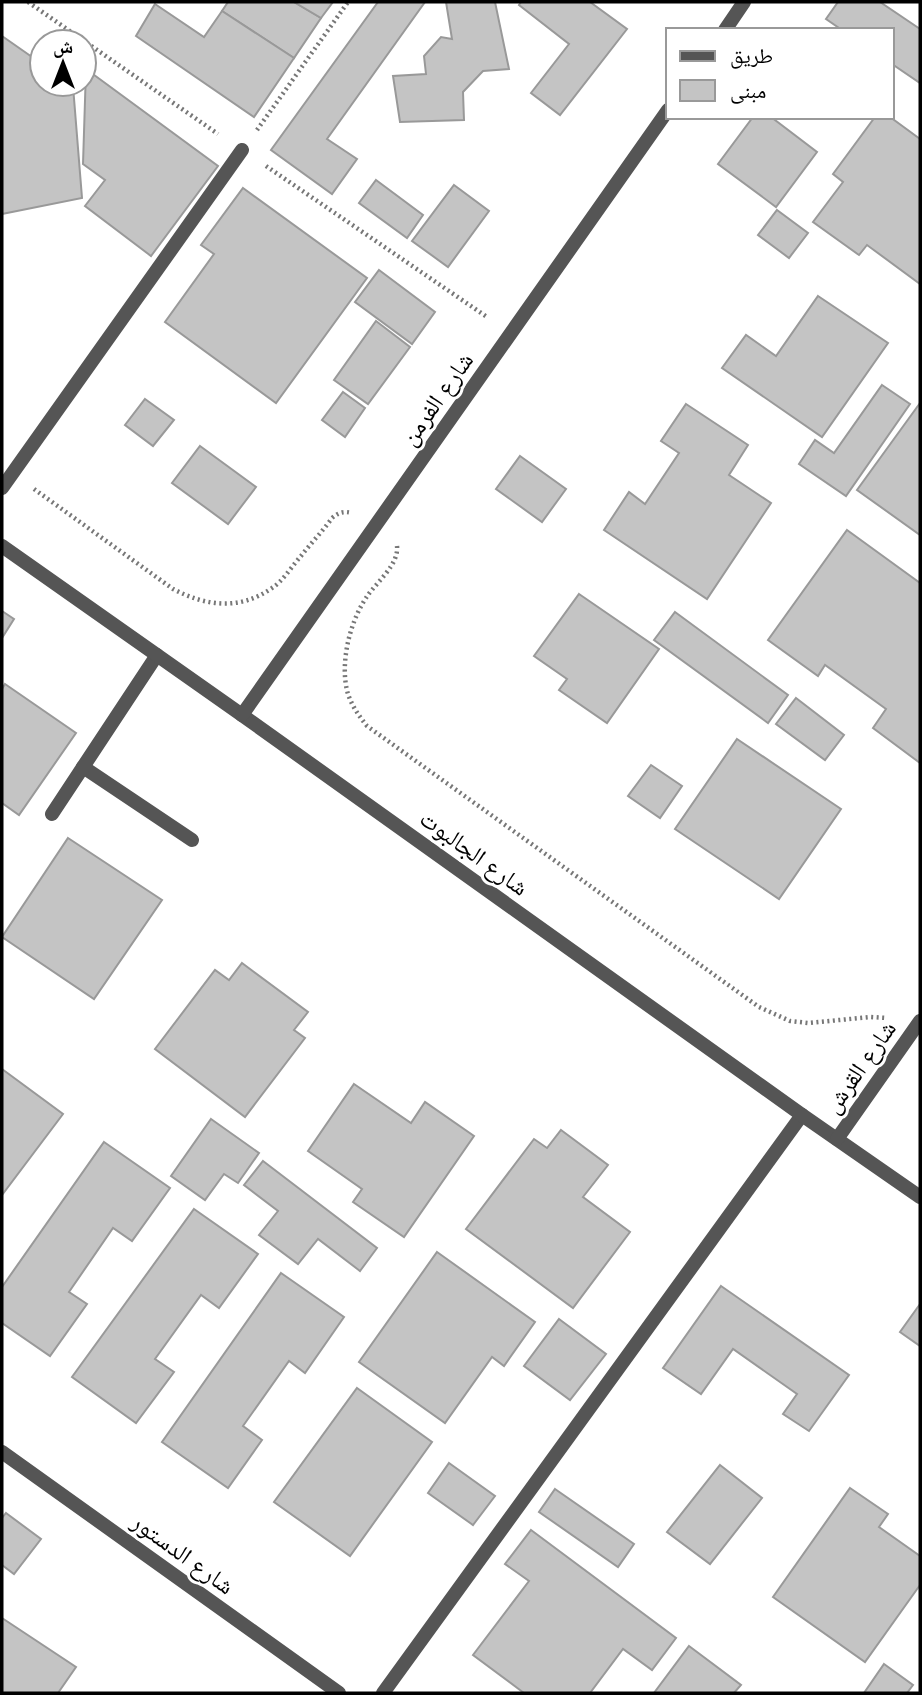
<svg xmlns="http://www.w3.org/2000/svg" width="922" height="1695" viewBox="0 0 922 1695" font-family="Inter,'Noto Naskh Arabic',sans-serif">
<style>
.building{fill:#c4c4c4;stroke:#999;stroke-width:2}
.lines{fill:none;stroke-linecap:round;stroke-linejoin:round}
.path{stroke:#777;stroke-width:4.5;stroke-dasharray:2 3.5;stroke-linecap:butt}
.service{stroke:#555;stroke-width:14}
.minor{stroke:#555;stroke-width:14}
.labels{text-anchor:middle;stroke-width:6;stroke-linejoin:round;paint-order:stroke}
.street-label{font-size:24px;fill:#000;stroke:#fff}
</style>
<rect width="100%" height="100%" fill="#fff"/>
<!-- building -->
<g class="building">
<path d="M 228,2 L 294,2 L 321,18 L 294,58 L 222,11 Z"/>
<path d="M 294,2 L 333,2 L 321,18 Z"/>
<path d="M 378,2 L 425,2 L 327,139 L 357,159 L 332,194 L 271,150 Z"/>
<path d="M 446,2 L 495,2 L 509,69 L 483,71 L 463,92 L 464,120 L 400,122 L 393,76 L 426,74 L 424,56 L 441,37 L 452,39 Z"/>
<path d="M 521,2 L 590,2 L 627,29 L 560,115 L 531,93 L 569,44 L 519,5 Z"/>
<path d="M 838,2 L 880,2 L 920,29 L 920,83 L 892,64 L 892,30 L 842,30 L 826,19 Z"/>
<path d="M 155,4 L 204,37 L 222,11 L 294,58 L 254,117 L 136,36 Z"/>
<path d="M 2,36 L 42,64 L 42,84 L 70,84 L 73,86 L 82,198 L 2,214 Z"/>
<path d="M 86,69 L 218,166 L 151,256 L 85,206 L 105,180 L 83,164 Z"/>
<path d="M 753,117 L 771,117 L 817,152 L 776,207 L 718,164 Z"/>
<path d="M 875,117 L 890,117 L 920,139 L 920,284 L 867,245 L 859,255 L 813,222 L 843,182 L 833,174 Z"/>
<path d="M 376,180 L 423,215 L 407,238 L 359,203 Z"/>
<path d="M 454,185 L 489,211 L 448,267 L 412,241 Z"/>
<path d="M 243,188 L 367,278 L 276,403 L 165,322 L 214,254 L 201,245 Z"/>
<path d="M 777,210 L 808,233 L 789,258 L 758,235 Z"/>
<path d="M 379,270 L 435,312 L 412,344 L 355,302 Z"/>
<path d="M 818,296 L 888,343 L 822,437 L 722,368 L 746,335 L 776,356 Z"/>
<path d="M 376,321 L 410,347 L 368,404 L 334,380 Z"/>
<path d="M 882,385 L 910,404 L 846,496 L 799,464 L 815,440 L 834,453 Z"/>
<path d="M 343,392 L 365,408 L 345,437 L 322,420 Z"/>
<path d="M 145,399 L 174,420 L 153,446 L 125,425 Z"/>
<path d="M 920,403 L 920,535 L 857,490 Z"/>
<path d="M 686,404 L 748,445 L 729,475 L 771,503 L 707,599 L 604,530 L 629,492 L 645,504 L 679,453 L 661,441 Z"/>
<path d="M 200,446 L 256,487 L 228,524 L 172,483 Z"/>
<path d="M 520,456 L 566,489 L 542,522 L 496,489 Z"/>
<path d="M 847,530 L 920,583 L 920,763 L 873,728 L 886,709 L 825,665 L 818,676 L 768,640 Z"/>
<path d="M 579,594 L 659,649 L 607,723 L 559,690 L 567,679 L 534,656 Z"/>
<path d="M 2,611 L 14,619 L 2,638 Z"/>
<path d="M 675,612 L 788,695 L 768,723 L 654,640 Z"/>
<path d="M 5,684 L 76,733 L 19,815 L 2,803 L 2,689 Z"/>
<path d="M 796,698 L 844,735 L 825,760 L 776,724 Z"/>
<path d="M 737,739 L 841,809 L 779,899 L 675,829 Z"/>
<path d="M 651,765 L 682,786 L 660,818 L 628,796 Z"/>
<path d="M 68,838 L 162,900 L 94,999 L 2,937 Z"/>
<path d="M 242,963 L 308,1012 L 294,1030 L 305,1038 L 245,1117 L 155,1049 L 215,970 L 229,980 Z"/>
<path d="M 2,1069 L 63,1114 L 2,1195 Z"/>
<path d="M 354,1084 L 411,1123 L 425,1102 L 474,1136 L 404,1237 L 353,1202 L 362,1189 L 308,1151 Z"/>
<path d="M 211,1119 L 259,1153 L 238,1183 L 224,1174 L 205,1200 L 171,1176 Z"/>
<path d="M 561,1130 L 608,1165 L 583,1197 L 630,1232 L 573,1308 L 466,1229 L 534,1139 L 547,1148 Z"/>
<path d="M 104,1142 L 170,1188 L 132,1241 L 113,1228 L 69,1292 L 87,1304 L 50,1356 L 2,1323 L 2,1287 Z"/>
<path d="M 263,1161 L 377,1248 L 360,1271 L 318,1239 L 298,1264 L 259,1235 L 278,1211 L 244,1185 Z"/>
<path d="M 194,1209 L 258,1254 L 219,1308 L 201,1295 L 155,1359 L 174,1372 L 136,1423 L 72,1377 Z"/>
<path d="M 437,1252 L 535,1322 L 504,1366 L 492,1357 L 445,1423 L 359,1362 Z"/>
<path d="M 281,1273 L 344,1317 L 305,1373 L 289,1361 L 243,1426 L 262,1440 L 228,1488 L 162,1442 Z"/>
<path d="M 721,1286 L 849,1375 L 809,1431 L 783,1414 L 797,1394 L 733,1349 L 701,1394 L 663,1368 Z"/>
<path d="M 920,1304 L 920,1346 L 900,1332 Z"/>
<path d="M 559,1319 L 606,1354 L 570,1400 L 524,1366 Z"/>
<path d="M 357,1388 L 432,1442 L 350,1556 L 274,1502 Z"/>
<path d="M 449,1463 L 495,1496 L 473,1525 L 428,1493 Z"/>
<path d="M 720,1465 L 762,1498 L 710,1564 L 667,1532 Z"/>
<path d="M 850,1488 L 888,1514 L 879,1527 L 920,1556 L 920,1585 L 865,1662 L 773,1597 Z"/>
<path d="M 555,1489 L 634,1544 L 618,1567 L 539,1512 Z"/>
<path d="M 6,1513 L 41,1539 L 14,1574 L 2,1565 L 2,1518 Z"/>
<path d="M 531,1530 L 676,1638 L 652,1670 L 623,1649 L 590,1693 L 524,1693 L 473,1655 L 529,1581 L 505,1564 Z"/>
<path d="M 2,1618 L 76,1667 L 58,1693 L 2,1693 Z"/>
<path d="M 689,1646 L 741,1685 L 734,1693 L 654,1693 Z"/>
<path d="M 884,1664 L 913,1685 L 907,1693 L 864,1693 Z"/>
</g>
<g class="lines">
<!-- path -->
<g class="path">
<path d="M 28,2 L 218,134"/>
<path d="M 257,130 L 348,2"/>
<path d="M 266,166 L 487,317"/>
<path d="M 34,489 L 173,589 C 206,606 239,611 272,588 C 283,581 292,566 301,556 C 311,543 323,531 332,518 C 339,512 344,511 352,513"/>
<path d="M 397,546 C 399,564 378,581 368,595 C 350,620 339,664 348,694 C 352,706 359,716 367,726 L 759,1007 L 790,1021 L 808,1023 L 871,1017 L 887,1018"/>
</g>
<!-- service -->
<g class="service">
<path d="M 2,488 L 242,150"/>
<path d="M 83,767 L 192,840"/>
<path d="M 52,814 L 157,655"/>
<path d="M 383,1693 L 802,1115"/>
</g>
<!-- minor -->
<g class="minor">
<path d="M 725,30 L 744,2"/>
<path d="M 2,546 L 242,715 L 802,1115 L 920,1197"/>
<path d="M 242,715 L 668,110"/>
<path d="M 837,1139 L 920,1021"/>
<path d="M 2,1452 L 339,1693"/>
</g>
</g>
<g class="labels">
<!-- street labels -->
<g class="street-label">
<text transform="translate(437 399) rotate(-55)" y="8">شارع الفرمن</text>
<text transform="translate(474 853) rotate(36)" y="8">شارع الجالبوت</text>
<text transform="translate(860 1067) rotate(-55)" y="8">شارع القرش</text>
<text transform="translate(183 1554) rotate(36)" y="8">شارع الدستور</text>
</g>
</g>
<!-- border -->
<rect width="922" height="1695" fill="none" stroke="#000000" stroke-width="7"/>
<!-- legend -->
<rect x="666" y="28" width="228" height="91" fill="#ffffff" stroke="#999999" stroke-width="2"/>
<rect x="680" y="51" width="35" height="10" fill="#555555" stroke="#999999" stroke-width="2"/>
<text x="730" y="63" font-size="21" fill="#000000">طريق</text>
<rect x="680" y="80" width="35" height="21" fill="#c4c4c4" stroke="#999999" stroke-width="2"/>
<text x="730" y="98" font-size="21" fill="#000000">مبنى</text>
<!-- north arrow -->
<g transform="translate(63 63)"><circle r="33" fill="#ffffff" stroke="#999999" stroke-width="2"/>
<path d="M0-5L12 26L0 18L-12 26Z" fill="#000000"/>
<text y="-10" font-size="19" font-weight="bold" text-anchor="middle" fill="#000000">ش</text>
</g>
</svg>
